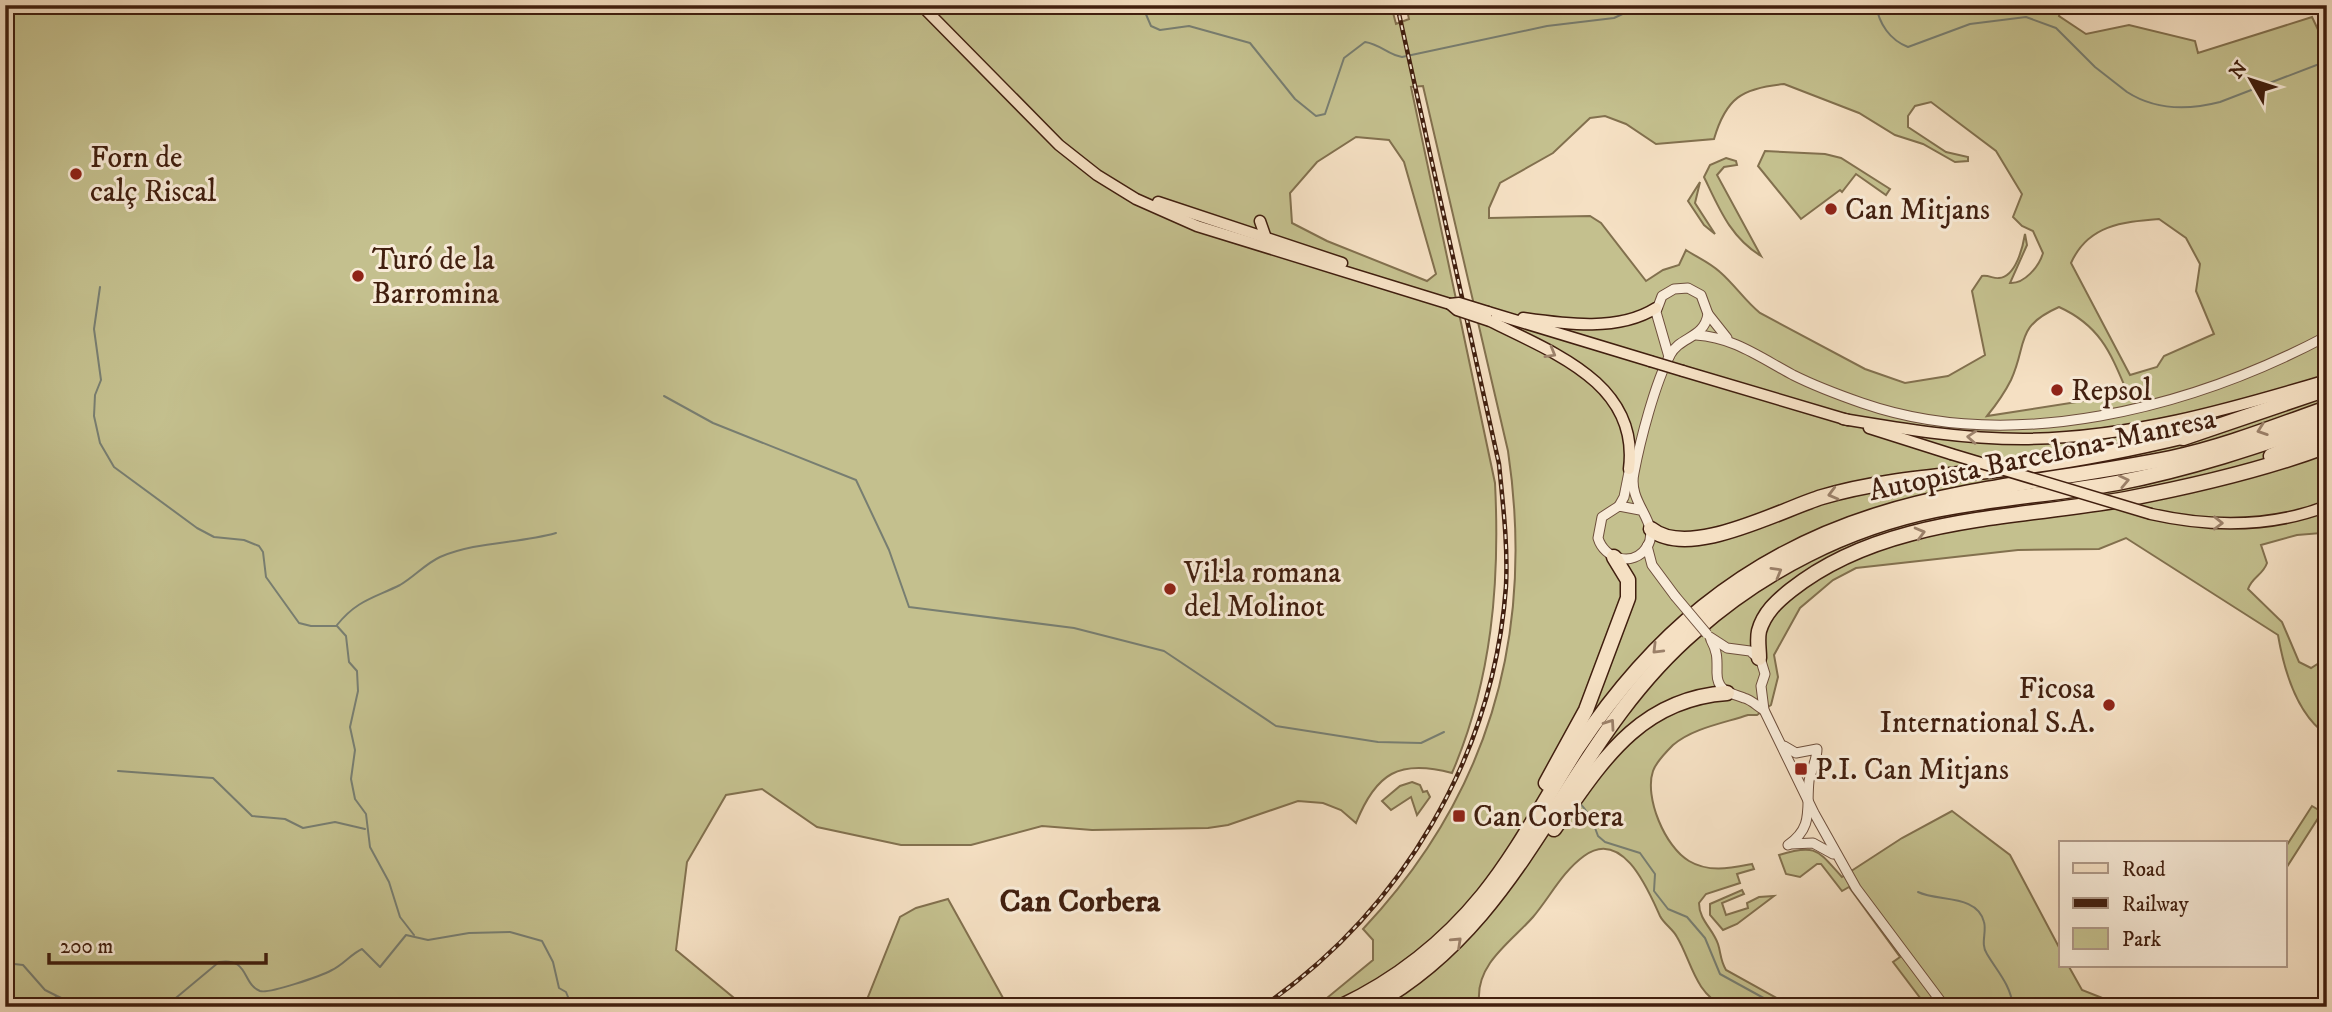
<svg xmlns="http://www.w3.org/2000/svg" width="2332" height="1012" viewBox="0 0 2332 1012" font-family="'IM FELL DW Pica',serif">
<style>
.green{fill:#c4c08e;stroke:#82704e;stroke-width:2;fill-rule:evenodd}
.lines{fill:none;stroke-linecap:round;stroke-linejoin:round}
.stream{stroke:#787e71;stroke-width:2}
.minor-casing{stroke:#6e4f3c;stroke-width:11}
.major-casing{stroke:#411f0f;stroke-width:13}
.highway-casing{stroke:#411f0f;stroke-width:17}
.minor{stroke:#f8ebd8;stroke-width:9}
.major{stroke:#f5e0c3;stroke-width:10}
.highway{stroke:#f5e0c3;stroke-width:14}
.rail-casing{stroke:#411f0f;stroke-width:4.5}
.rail{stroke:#f8ebd8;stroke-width:2;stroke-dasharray:5;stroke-linecap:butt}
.minor-bridge-casing{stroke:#6e4f3c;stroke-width:11;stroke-linecap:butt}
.major-bridge-casing{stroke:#411f0f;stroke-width:13;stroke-linecap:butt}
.minor-bridge{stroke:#f8ebd8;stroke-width:9}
.major-bridge{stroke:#f5e0c3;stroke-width:10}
.oneway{stroke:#9b8069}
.poi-dot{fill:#8f2418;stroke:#f8ebd8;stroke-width:2.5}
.labels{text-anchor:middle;stroke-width:6;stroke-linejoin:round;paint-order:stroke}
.poi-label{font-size:30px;fill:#411f0f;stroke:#f8ebd8;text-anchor:start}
.street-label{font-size:30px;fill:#411f0f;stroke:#f8ebd8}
.neighbourhood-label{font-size:32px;font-weight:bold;fill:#411f0f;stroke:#f8ebd8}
</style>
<rect width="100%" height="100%" fill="#f5e0c3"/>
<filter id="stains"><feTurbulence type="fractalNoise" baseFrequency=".00286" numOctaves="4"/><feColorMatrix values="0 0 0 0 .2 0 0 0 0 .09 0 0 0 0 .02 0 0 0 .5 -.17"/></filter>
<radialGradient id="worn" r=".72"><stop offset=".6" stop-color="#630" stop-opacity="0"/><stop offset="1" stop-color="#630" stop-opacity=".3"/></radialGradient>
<!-- green -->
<g class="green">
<path d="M 5,5 L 1391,5 L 1396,24 L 1409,19 L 1406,5 L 2062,5 L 2059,16 L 2086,34 L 2129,25 L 2195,41 L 2198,53 L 2312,17 L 2321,36 L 2327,36 L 2327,549 L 2319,545 L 2321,533 L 2297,535 L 2261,545 L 2267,563 C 2263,575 2252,577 2248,589 L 2282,622 L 2299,662 L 2311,668 L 2327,658 L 2327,735 C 2296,714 2284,670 2278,635 L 2126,538 L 2099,549 L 2018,550 L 1856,568 L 1833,580 L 1800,608 L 1774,655 L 1778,677 L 1771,705 L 1757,715 L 1748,715 C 1724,723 1693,728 1673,745 C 1666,752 1656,762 1653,771 C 1644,797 1665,847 1689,861 C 1709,873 1731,868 1752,864 L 1754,869 L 1737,874 L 1740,883 L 1706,894 L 1699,903 C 1699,920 1713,929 1718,944 C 1721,953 1720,960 1726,970 L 1793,1007 C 1777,1007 1737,1012 1724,1006 C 1695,994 1691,960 1677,937 C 1673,929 1664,924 1660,916 C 1649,892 1623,827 1584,856 C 1562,872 1550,897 1533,917 C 1512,941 1477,963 1479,999 L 1487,1007 L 1304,1007 L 1327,998 L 1373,960 L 1373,940 L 1363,929 C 1490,794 1535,633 1508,451 L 1423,86 L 1411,87 L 1495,483 C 1500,583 1492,680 1452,773 C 1399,759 1376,773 1356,823 L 1341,810 L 1323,803 L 1298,801 L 1228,825 L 1208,828 L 1092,830 L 1042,826 L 971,845 L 901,845 L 817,827 L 762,789 L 726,795 L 687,862 L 676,950 L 745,1007 L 5,1007 ZM 1784,84 L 1859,113 L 1895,135 L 1923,144 L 1955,162 L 1968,161 L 1968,157 L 1946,152 L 1908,127 L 1908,116 L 1915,106 L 1931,102 L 1996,151 L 2022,194 L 2013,217 L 2022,226 L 2033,231 L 2043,253 C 2039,267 2024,284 2010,283 L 2027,245 L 2025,234 C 2023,246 2016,277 1999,278 C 1994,279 1989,275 1982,276 L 1972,291 L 1985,355 L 1948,376 L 1905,383 L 1865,369 L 1760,313 C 1745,301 1735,285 1720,272 C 1709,262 1698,258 1686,250 L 1679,265 L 1663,270 L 1646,281 L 1601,223 L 1590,216 L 1489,218 L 1489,208 L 1500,183 L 1553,153 L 1590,118 L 1605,116 L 1626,124 L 1656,144 L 1714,139 C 1726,98 1742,88 1784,84 ZM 1356,137 L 1389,140 L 1404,162 L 1436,274 L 1427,281 L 1327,241 L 1292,223 L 1290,193 L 1317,162 ZM 2159,219 L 2186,238 L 2200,264 L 2196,291 L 2214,334 L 2164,356 L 2157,367 L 2130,375 L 2071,263 C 2088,225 2122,222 2159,219 ZM 2059,307 C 2101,326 2111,354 2128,394 L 1987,416 C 1996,405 2004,394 2011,380 C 2028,343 2014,327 2059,307 Z"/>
<path d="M 1765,151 L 1825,154 L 1841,158 L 1890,189 L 1886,195 L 1856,174 L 1842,192 L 1840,190 L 1801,219 L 1758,166 Z"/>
<path d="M 1726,158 L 1736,161 L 1737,165 L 1724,167 L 1717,175 L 1761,256 C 1730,237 1719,208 1704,177 L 1710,165 Z"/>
<path d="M 1700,182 L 1695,203 L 1715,234 L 1704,225 L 1688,201 Z"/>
<path d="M 1412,782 L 1420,785 L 1423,792 L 1427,791 L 1430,797 L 1417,815 L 1411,797 L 1391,810 L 1382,801 L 1400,786 Z"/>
<path d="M 2312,806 L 2322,812 L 2285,870 L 2285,848 Z"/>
<path d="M 1952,811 L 2010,855 L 2061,951 L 2061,965 L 2068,965 L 2082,990 L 2125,1007 L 1927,1007 L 1893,962 L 1900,957 L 1849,887 L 1842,891 L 1821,864 L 1817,864 L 1800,877 L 1786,874 L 1779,855 C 1817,843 1818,851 1842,877 L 1902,838 Z"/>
<path d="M 1742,890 L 1744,894 L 1722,903 L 1726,915 L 1748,908 L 1747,903 L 1759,897 L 1774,896 L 1737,924 L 1723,930 L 1710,915 L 1710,904 Z"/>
<path d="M 948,899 L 1008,1007 L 864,1007 L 900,917 L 916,908 Z"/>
</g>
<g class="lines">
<!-- stream -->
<g class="stream">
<path d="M 1142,5 L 1151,26 L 1160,30 L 1189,26 L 1250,43 L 1295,99 L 1316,116 L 1325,114 L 1344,58 L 1365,42 C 1380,44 1388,55 1402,57 L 1547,26 L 1614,18 L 1629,11 L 1633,5"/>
<path d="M 1876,5 C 1879,24 1890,40 1908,47 L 1970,24 L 2026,17 L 2056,28 L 2095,67 L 2127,92 C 2155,110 2189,110 2220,102 L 2327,61"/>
<path d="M 100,287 L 94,329 L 101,380 L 95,395 L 94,416 L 100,443 L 114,467 L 197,528 L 214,537 L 244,540 L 259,546 L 263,552 L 266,577 L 299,623 L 311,626 L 337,626 L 346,636 L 349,662 L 357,671 L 358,691 L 350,727 L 355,750 L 351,779 L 355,799 L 366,814 L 370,847 L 389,882 L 400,917 L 414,935"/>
<path d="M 664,396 L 713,423 L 856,480 L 889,550 L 909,607 L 1074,628 L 1164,651 L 1276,726 L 1378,742 L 1421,743 L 1444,732"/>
<path d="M 337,625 C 357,600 374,598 400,585 C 414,577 425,564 440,557 C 478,541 517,544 556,533"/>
<path d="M 118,771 L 213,778 L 252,816 L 285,819 L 303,828 L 335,822 L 365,829"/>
<path d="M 1580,803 L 1591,817 L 1598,836 L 1605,842 L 1640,853 L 1655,874 L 1654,891 L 1668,909 L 1687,917 L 1705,938 L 1720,974 L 1780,1007"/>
<path d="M 1918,892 C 1938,902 1977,894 1984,922 C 1987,932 1980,944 1987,954 C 1997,971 2011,985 2013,1007"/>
<path d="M 5,963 L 23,965 L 45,990 L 57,996 L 74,1004 L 109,1007"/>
<path d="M 43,1007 L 56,997"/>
<path d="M 165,1007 L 219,962 C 249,957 242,984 260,991 C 269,994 321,976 332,970 C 343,965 351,954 362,949 L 380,967 L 406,935 L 428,940 L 469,933 L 510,932 L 542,941 L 553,962 L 559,988 L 566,992 L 572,1007"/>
<path d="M 649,1007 L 655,1002 L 657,1007"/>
</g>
<!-- minor casing -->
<g class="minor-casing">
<g id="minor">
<path d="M 1696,335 C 1733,337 1761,358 1793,375 C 1815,386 1839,395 1862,403 C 2012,455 2191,408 2327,336"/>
<path d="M 1669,357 L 1656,312 L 1662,296 L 1674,289 L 1688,288 L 1701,295 L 1708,314 L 1727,338"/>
<path d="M 1619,506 L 1624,497 L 1630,467"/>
<path d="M 1640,510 L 1619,506 L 1602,517 L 1598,538 C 1604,559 1633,568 1647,547 C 1662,523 1627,504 1634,473 C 1640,441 1655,383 1670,355 C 1680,336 1704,339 1708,314"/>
<path d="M 1647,546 L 1652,565 L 1675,596"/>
<path d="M 1710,637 L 1727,648 L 1750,651 L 1761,661 L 1765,674 L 1761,686 L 1764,710 L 1814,813 L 1856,888 L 1945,1007"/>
<path d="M 1711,640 C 1718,653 1717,659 1717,673 C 1717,692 1731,693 1744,698 C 1752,700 1758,707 1764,710"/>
<path d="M 1784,746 L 1796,753 L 1817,749 C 1817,760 1811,770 1809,781 C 1806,809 1814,827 1788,845"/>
<path d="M 1791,844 L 1813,843 L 1833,854"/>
</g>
</g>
<!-- major casing -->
<g class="major-casing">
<g id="major">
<path d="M 921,5 L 1059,145 L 1097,175 L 1136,199 L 1197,226 L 1450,304"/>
<path d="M 1158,202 L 1342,263"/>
<path d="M 1260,221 L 1267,241"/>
<path d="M 1488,312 L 1650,361"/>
<path d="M 1523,318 C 1565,324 1618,332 1656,308"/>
<path d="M 1490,321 C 1554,353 1640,384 1629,469"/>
<path d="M 1683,371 L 1848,420"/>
<path d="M 1843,419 C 1903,429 1963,439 2023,439 C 2129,438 2227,410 2327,380"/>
<path d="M 1869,428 L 1951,454"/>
<path d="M 2151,514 C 2209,527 2270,528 2327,506"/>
</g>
</g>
<!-- highway casing -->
<g class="highway-casing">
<g id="highway">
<path d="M 2183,438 L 2327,389"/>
<path d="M 2271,456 L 2327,431"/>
<path d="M 1651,529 C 1689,560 1780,510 1822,497 C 1889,477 1959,476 2028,466 C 2083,459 2136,448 2190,435"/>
<path d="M 1759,658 C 1759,649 1757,640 1759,631 C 1764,613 1777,601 1791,590 C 1884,516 2015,519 2126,499 C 2194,486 2263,470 2327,446"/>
<path d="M 1546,783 L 1586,710 L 1628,598 L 1628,580 L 1614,557"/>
<path d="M 1554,829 C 1600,764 1638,699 1727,693"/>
<path d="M 1340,1007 C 1395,981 1444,943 1483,895 C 1520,849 1546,797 1578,747 C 1613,695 1654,646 1703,607 C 1850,489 1996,493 2171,458 C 2224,447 2276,426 2327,408"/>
<path d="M 1369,1007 C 1531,919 1562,745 1695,631 C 1763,571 1847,528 1936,510 C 1996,498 2057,494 2117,483 C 2189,469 2258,446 2327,422"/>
</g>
</g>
<!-- minor -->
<use href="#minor" class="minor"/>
<!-- major -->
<use href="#major" class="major"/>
<!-- highway -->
<use href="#highway" class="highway"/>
<!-- rail casing -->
<g class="rail-casing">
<path id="rail" d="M 1262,1007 C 1402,911 1494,755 1506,586 C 1508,545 1503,505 1499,464 L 1397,5"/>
</g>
<!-- rail -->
<use href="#rail" class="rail"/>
<!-- minor-bridge casing -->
<g class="minor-bridge-casing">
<path id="minor-bridge" d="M 1675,596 L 1707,634"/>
</g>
<!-- major-bridge casing -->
<g class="major-bridge-casing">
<g id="major-bridge">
<path d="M 1450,304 L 1457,310 L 1490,321"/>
<path d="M 1450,304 L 1459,303 L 1488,312"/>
<path d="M 1650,361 L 1683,371"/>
<path d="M 1951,454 L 2151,514"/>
</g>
</g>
<!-- minor-bridge -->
<use href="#minor-bridge" class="minor-bridge"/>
<!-- major-bridge -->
<use href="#major-bridge" class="major-bridge"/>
</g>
<!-- one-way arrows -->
<defs><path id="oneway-chevron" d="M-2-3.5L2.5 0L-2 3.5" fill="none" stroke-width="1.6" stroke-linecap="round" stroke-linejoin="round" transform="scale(1.75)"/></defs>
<g class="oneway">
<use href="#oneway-chevron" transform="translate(1551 353) rotate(30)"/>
<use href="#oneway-chevron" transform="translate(2262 430) rotate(161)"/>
<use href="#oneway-chevron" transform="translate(1972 437) rotate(-176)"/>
<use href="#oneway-chevron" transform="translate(2124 481) rotate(-12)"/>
<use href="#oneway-chevron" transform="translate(1833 494) rotate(165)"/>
<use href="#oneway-chevron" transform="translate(2218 523) rotate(1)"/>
<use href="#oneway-chevron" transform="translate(1920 533) rotate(-15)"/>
<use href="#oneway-chevron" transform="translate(1777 572) rotate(-30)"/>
<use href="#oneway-chevron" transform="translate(1657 649) rotate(135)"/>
<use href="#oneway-chevron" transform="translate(1610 724) rotate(-55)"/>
<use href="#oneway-chevron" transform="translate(1457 942) rotate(-43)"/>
</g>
<!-- markers -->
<g class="poi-dot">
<circle cx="76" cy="174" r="7"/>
<circle cx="1831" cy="209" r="7"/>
<circle cx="358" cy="276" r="7"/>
<circle cx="2057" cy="390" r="7"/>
<circle cx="1170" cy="589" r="7"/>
<circle cx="2109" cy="705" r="7"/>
<rect x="1794" y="762" width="14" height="14" rx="3.5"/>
<rect x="1452" y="809" width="14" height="14" rx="3.5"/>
</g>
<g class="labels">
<!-- poi labels -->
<g class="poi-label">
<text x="90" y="167">Forn de<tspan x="90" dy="34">calç Riscal</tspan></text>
<text x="1845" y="219">Can Mitjans</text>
<text x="372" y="269">Turó de la<tspan x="372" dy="34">Barromina</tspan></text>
<text x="2071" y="400">Repsol</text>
<text x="1184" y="582">Vil·la romana<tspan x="1184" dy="34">del Molinot</tspan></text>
<text x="2095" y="698" text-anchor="end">Ficosa<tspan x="2095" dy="34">International S.A.</tspan></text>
<text x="1815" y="779">P.I. Can Mitjans</text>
<text x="1473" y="826">Can Corbera</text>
</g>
<!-- street labels -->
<g class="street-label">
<text transform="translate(2042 454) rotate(-12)" y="10">Autopista Barcelona-Manresa</text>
</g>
<!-- neighbourhood labels -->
<g class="neighbourhood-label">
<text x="1080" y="911">Can Corbera</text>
</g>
</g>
<!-- margin -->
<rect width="2332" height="1012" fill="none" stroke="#f5e0c3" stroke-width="28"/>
<rect x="7" y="7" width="2318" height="998" fill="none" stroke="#411f0f" stroke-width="3.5"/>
<rect x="14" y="14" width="2304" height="984" fill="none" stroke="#411f0f" stroke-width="2"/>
<!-- legend -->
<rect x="2059" y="841" width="228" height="126" fill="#f8ebd8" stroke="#af9988" stroke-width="2"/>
<rect x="2073" y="863" width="35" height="10" fill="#f5e0c3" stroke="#af9988" stroke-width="2"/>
<text x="2122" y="876" font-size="21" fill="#411f0f">Road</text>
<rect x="2073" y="898" width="35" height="10" fill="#411f0f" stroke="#af9988" stroke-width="2"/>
<text x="2122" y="911" font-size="21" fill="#411f0f">Railway</text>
<rect x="2073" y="928" width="35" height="21" fill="#c4c08e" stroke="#af9988" stroke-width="2"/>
<text x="2122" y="946" font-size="21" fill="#411f0f">Park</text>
<!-- north arrow -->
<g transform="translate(2251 80) rotate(309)" stroke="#f8ebd8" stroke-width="5" paint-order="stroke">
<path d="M0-5L12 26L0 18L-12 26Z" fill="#411f0f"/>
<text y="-10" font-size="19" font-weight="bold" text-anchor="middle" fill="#411f0f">N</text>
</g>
<!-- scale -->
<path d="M49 953v10h217v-10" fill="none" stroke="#411f0f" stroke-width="3.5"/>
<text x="60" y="953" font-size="21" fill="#411f0f" stroke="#f8ebd8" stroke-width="5" paint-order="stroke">200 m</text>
<rect width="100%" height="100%" filter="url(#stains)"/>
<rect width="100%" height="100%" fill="url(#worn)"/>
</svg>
